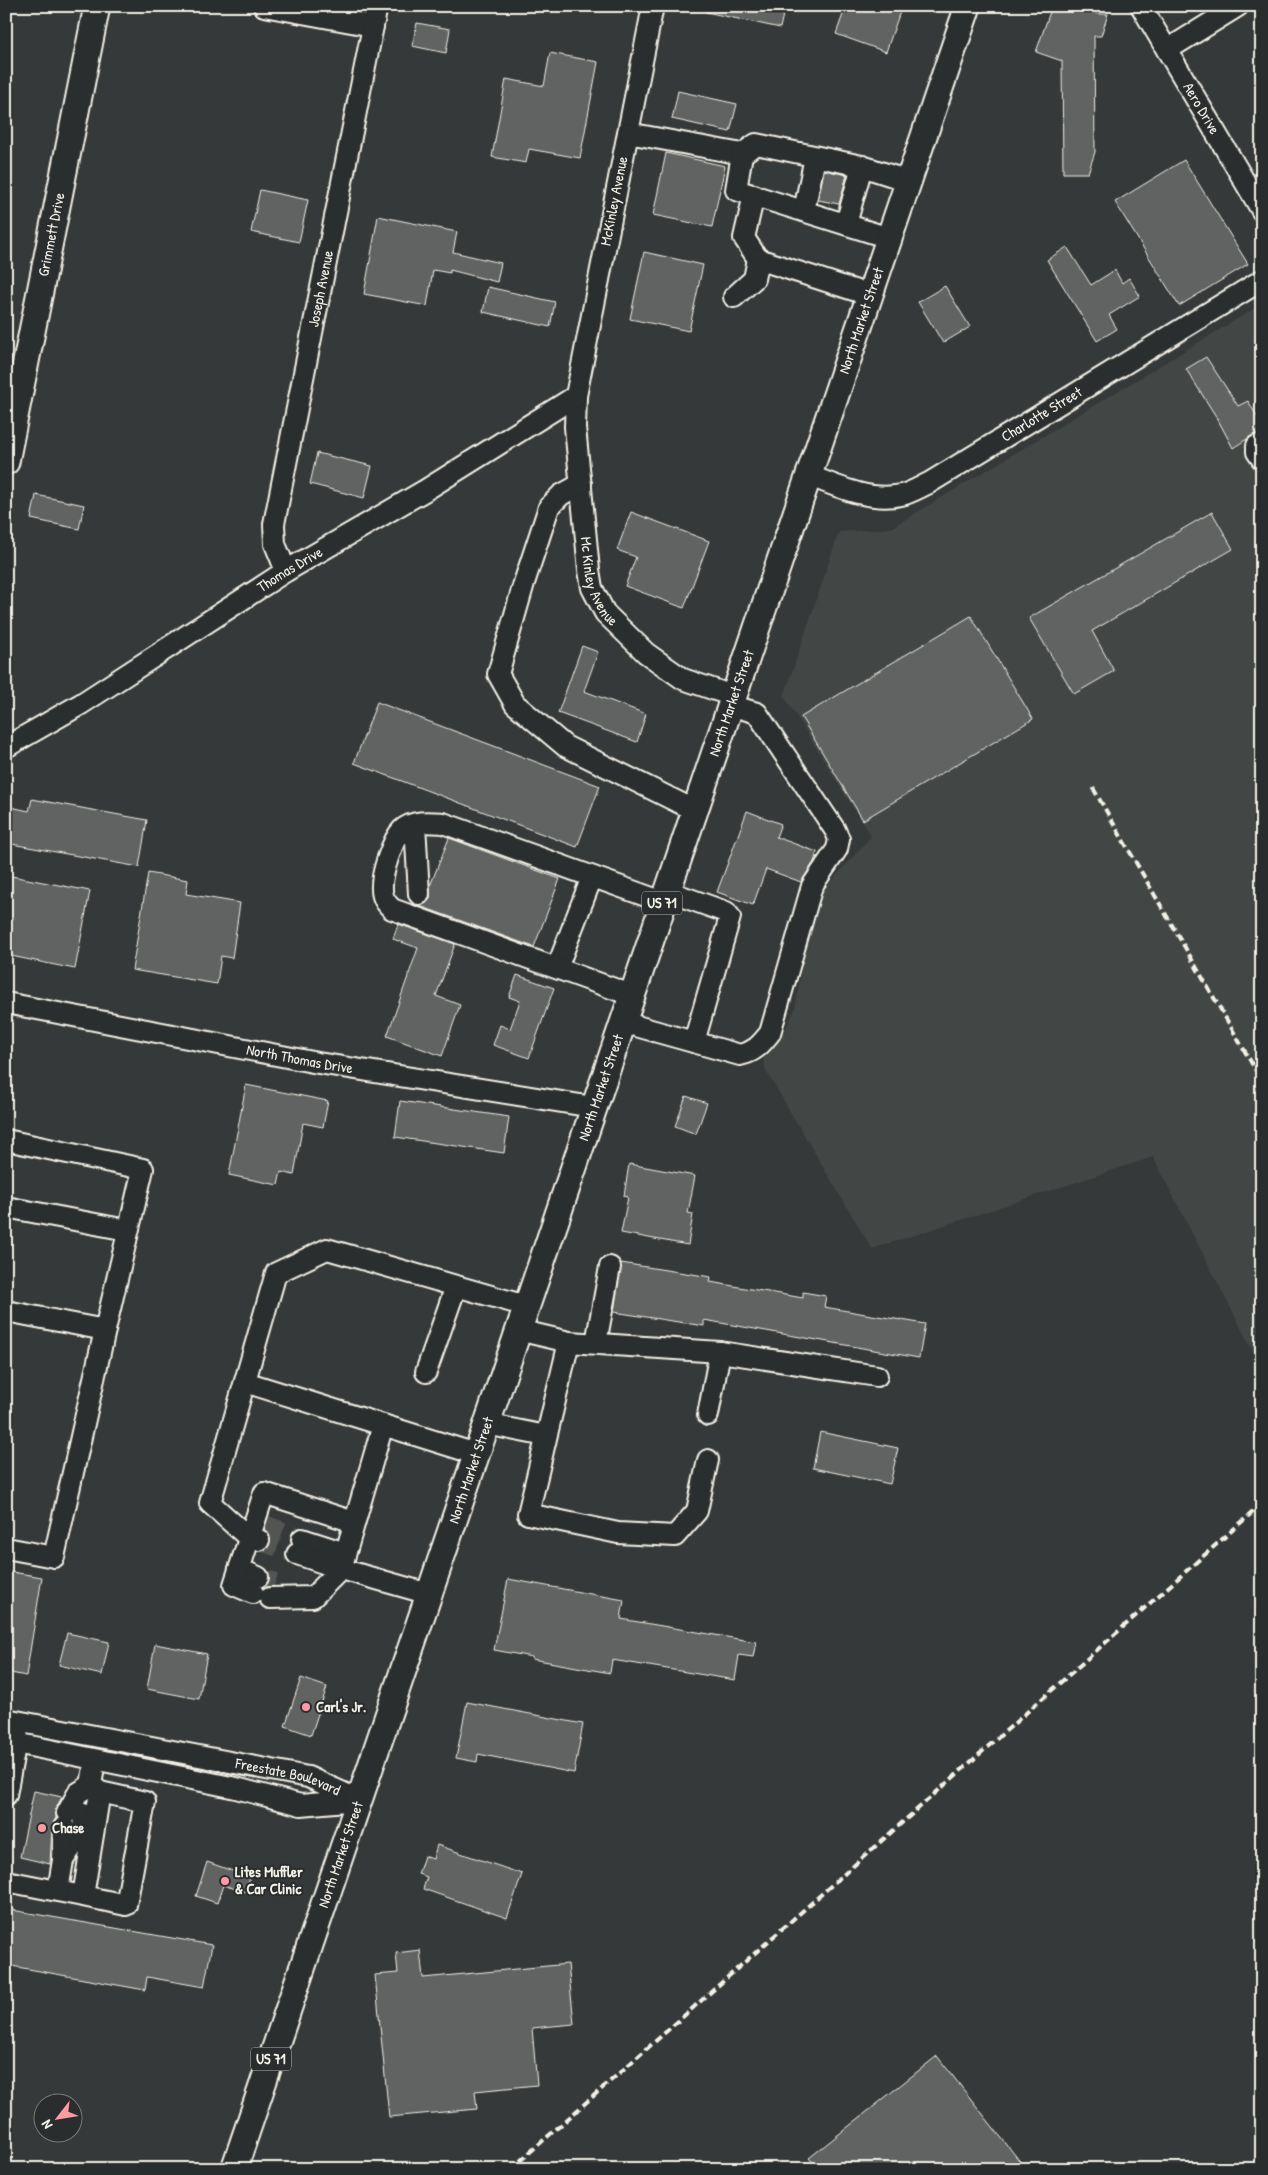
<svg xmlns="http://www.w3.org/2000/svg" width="1268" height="2175" viewBox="0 0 1268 2175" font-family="'Patrick Hand',sans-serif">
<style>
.built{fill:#434645}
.building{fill:#616362;stroke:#f4f1e8}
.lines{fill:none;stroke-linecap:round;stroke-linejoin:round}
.minor-tunnel{stroke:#525553;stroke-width:20;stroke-dasharray:20 10;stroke-linecap:butt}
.minor-casing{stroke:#f4f1e8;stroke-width:24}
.major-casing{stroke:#f4f1e8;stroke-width:29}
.minor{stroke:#2a2d2e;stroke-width:20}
.major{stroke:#2a2d2e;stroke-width:25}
.rail{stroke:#f4f1e8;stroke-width:4;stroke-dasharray:8 4;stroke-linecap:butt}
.poi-dot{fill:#ff9aa2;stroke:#2a2d2e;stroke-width:2}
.labels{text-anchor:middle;stroke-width:4;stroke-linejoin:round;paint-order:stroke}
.shield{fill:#2a2d2e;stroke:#b7b6b0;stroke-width:1}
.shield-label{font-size:14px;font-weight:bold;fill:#f4f1e8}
.street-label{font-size:15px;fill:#f4f1e8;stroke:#2a2d2e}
.poi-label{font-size:15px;font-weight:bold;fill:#f4f1e8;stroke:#2a2d2e;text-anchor:start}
</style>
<rect width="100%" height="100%" fill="#363939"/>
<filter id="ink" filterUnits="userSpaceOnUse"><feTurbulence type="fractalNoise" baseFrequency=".02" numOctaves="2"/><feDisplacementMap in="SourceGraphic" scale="10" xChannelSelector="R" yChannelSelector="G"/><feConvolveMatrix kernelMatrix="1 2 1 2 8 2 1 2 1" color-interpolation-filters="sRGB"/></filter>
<g filter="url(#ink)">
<!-- built -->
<path class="built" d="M 1262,304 L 1262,1369 L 1153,1157 L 872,1249 L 766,1071 L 761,1049 L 785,1031 L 795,1009 L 812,904 L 871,836 L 784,696 L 839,532 L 891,528 Z"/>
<!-- building -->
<g class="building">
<path d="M 707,6 L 785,6 L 780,28 L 706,12 Z"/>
<path d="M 846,6 L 902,6 L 886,52 L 836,34 Z"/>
<path d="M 1052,6 L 1076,6 L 1098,14 L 1108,14 L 1101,36 L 1094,36 L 1095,152 L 1088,173 L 1063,173 L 1062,61 L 1036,52 Z"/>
<path d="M 417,23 L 450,29 L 446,53 L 412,46 Z"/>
<path d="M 550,53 L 598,62 L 580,158 L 529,149 L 526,163 L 492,157 L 506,79 L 544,86 Z"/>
<path d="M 678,91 L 737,104 L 730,132 L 672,119 Z"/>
<path d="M 666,153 L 725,166 L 712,227 L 653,215 Z"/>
<path d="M 1184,160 L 1248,264 L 1179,306 L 1115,202 Z"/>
<path d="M 824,170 L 847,175 L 839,204 L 818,200 Z"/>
<path d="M 260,190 L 308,200 L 299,242 L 251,232 Z"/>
<path d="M 378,216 L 457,232 L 453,252 L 501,263 L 497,282 L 450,270 L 450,273 L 433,270 L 427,306 L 364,294 Z"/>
<path d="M 1067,247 L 1091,285 L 1115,270 L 1122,283 L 1129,278 L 1140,296 L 1109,315 L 1117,329 L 1097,341 L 1047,260 Z"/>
<path d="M 644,252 L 703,265 L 689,331 L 630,319 Z"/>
<path d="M 945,286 L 970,327 L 943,343 L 918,302 Z"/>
<path d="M 488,287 L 555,302 L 550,327 L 483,312 Z"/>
<path d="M 1206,357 L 1238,406 L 1248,401 L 1262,425 L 1262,432 L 1253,435 L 1233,448 L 1217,418 L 1186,369 Z"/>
<path d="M 317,453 L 372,466 L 364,498 L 310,484 Z"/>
<path d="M 36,495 L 84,505 L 79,529 L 31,519 Z"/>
<path d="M 631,512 L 709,541 L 684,608 L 625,586 L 636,557 L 617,550 Z"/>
<path d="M 1212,512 L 1233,549 L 1092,631 L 1114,671 L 1074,694 L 1029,618 Z"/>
<path d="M 971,616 L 1033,719 L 863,820 L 801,717 Z"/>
<path d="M 582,646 L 598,652 L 584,691 L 646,714 L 637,742 L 558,713 Z"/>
<path d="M 377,702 L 600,786 L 577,847 L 354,763 Z"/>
<path d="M 32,799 L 147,820 L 139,867 L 6,843 L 6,806 L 29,811 Z"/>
<path d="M 747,811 L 781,824 L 776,837 L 817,852 L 814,862 L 801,882 L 766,869 L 753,905 L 717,892 Z"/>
<path d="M 449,838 L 560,879 L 534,947 L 417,905 L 425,904 L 430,899 L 430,886 Z"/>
<path d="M 148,873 L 188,880 L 186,894 L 240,903 L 232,958 L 221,956 L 217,984 L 132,970 Z"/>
<path d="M 6,875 L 90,891 L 75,969 L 6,955 Z"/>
<path d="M 398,924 L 455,944 L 436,996 L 460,1005 L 442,1056 L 387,1036 L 418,948 L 393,939 Z"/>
<path d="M 517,975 L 554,988 L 529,1058 L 493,1045 L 500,1025 L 510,1029 L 520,1001 L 509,997 Z"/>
<path d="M 246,1085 L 328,1101 L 323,1127 L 303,1123 L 294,1175 L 281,1172 L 278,1185 L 229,1175 Z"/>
<path d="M 686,1096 L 707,1103 L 696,1134 L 675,1126 Z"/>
<path d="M 400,1101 L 509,1117 L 504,1153 L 395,1137 Z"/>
<path d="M 629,1164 L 695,1176 L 688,1213 L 693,1214 L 688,1245 L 621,1233 L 628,1197 L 624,1196 Z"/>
<path d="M 621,1263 L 711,1277 L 710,1282 L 803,1298 L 803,1292 L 826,1296 L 824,1307 L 925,1324 L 919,1358 L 704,1320 L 704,1326 L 614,1312 Z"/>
<path d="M 820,1432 L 898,1448 L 890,1484 L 813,1468 Z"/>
<path d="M 6,1571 L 42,1577 L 26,1676 L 6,1672 L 6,1615 L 9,1600 L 6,1600 Z"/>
<path d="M 508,1579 L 624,1600 L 621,1619 L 756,1642 L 753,1657 L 739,1655 L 735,1680 L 612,1660 L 610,1673 L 532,1659 L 532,1657 L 494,1650 Z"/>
<path d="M 67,1633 L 109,1642 L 102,1675 L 59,1665 Z"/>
<path d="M 155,1644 L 207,1654 L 199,1699 L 147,1689 Z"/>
<path d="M 301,1678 L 327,1687 L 311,1735 L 285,1726 Z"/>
<path d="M 467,1702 L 583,1724 L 574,1773 L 478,1754 L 477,1762 L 456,1758 Z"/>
<path d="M 34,1791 L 62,1797 L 56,1808 L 56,1818 L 52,1827 L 50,1864 L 20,1857 Z"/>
<path d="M 437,1845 L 522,1874 L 507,1918 L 423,1889 L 427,1877 L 418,1874 L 424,1856 L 433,1859 Z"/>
<path d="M 207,1862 L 250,1877 L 245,1892 L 223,1885 L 217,1903 L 196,1896 Z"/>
<path d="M 6,1909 L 212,1945 L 204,1987 L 147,1977 L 145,1990 L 6,1965 Z"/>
<path d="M 420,1950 L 423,1978 L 568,1964 L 574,2024 L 532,2028 L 537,2085 L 475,2091 L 477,2109 L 389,2117 L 375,1975 L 398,1973 L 396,1953 Z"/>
<path d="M 937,2056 L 1026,2169 L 818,2169 L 809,2158 Z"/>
</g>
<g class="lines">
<!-- minor-tunnel -->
<g class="minor-tunnel">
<path d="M 264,1525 L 302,1539"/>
<path d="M 259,1540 L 297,1554"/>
<path d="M 258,1577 L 275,1583"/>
</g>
<!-- minor casing -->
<g class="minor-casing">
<g id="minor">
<path d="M 264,6 L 373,26"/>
<path id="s1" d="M 653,6 L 576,396 L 575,427 L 589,570 L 592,588 L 605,613 L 646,653 L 683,679 L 733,696"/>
<path id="s2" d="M 1141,6 L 1262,211"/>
<path d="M 1167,50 L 1238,6"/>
<path d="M 628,133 L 742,154 L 756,144 L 862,166 L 908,181"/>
<path d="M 742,154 L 736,190 L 889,238"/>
<path d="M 754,195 L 744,238 L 758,259 L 869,295"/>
<path d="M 804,211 L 815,157"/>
<path d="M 846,224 L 862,166"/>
<path d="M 734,297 L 754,279 L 758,259"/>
<path d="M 1262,444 L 1257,446 L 1257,452 L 1262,459"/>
<path id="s3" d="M 808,475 C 836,486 870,502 901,495 C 911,493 920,487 929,483 L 1262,280"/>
<path d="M 581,484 L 561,495 L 549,507 L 524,583 L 498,674 L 515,704 L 565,746 L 694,810"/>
<path id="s4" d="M 286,571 L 275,544 L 274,524 L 377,6"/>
<path id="s5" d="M 6,747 L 81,704 L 286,571 L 424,491 L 576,396"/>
<path d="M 415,824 L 419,894"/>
<path d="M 667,891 L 726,912 L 730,917 L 694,1042"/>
<path d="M 557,968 L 592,877"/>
<path d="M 631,995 L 392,909 C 386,903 382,898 382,889 C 381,875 392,840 402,830 C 413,820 430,822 443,823 L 663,902"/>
<path id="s6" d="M 6,1003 L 318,1063 L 593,1107"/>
<path d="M 622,1022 L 740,1055 C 755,1052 761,1044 770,1033 L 812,886 L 837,849 L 839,839 L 835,830 L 757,713 L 730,705"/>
<path d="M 6,1140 L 143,1169 L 105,1330"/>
<path d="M 6,1207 L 127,1230"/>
<path d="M 6,1311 L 105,1330 L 54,1557 L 6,1548"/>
<path d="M 518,1330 L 569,1342"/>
<path d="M 596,1343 L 610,1267"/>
<path d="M 426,1372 L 456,1286"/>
<path d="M 245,1382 L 383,1425"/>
<path d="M 708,1415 L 720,1352"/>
<path d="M 486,1424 L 546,1436"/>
<path d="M 708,1460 L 697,1511 L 675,1536 L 618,1533 L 528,1514 L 569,1342 L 720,1352 L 877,1376"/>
<path d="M 302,1539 L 345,1553"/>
<path d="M 259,1540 L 249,1538 L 210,1503 L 276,1273 L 327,1249 L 526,1306"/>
<path d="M 239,1569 L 258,1577"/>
<path d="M 253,1593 L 234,1585 L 264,1493 L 354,1522"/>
<path d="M 429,1594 L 341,1569 L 383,1425 L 476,1454"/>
<path d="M 270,1598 L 313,1597 L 341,1569 L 297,1554"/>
<path id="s7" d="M 6,1719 L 308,1777 L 359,1800"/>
<path d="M 6,1741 L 236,1788 L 301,1805 L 357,1800"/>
<path d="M 6,1795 L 18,1730"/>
<path d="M 67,1813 L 78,1793 L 91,1785 L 93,1773"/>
<path d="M 63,1860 L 83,1831 L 84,1813"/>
<path d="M 6,1881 L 83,1896 L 100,1792"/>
<path d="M 58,1891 L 63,1860 L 64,1827"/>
<path d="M 83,1896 L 126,1905 L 145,1802 L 100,1792 L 91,1785"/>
</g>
</g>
<!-- major casing -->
<g class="major-casing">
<g id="major">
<path id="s8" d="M 6,462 L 97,6"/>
<path id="s9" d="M 234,2169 L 968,6"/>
</g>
</g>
<!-- minor -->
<use href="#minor" class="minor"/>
<!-- major -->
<use href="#major" class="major"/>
<!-- rail -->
<g class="rail">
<path d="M 1093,788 L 1262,1081"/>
<path d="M 511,2169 L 1262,1504"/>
</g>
</g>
</g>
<!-- markers -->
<g class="poi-dot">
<circle cx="306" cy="1707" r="5"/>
<circle cx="42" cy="1828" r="5"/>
<circle cx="225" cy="1881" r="5"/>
</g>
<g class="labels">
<!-- shield labels -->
<g class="shield">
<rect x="642" y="891.5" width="40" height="23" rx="4"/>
<rect x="251" y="2047.5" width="40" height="23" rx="4"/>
</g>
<g class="shield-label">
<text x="662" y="908">US 71</text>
<text x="271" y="2064">US 71</text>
</g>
<!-- street labels -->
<g class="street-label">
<text dy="5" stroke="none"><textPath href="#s2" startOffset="119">Aero Drive</textPath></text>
<text transform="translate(614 201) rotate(-79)" y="5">McKinley Avenue</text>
<text dy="5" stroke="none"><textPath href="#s8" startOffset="232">Grimmett Drive</textPath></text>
<text dy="5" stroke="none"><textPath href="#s4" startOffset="289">Joseph Avenue</textPath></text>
<text dy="5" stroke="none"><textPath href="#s9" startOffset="1952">North Market Street</textPath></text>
<text dy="5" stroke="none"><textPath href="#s3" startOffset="259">Charlotte Street</textPath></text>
<text dy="5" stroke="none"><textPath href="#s5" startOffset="335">Thomas Drive</textPath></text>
<text dy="5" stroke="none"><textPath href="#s1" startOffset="586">Mc Kinley Avenue</textPath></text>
<text dy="5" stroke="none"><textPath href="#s9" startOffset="1548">North Market Street</textPath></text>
<text dy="5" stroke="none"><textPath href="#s6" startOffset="299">North Thomas Drive</textPath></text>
<text dy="5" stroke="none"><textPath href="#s9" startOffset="1142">North Market Street</textPath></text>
<text dy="5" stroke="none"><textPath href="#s9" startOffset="738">North Market Street</textPath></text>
<text dy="5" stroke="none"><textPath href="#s7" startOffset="288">Freestate Boulevard</textPath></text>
<text dy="5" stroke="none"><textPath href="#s9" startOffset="332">North Market Street</textPath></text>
</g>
<!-- poi labels -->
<g class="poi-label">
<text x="316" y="1712">Carl's Jr.</text>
<text x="52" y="1833">Chase</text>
<text x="235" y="1877">Lites Muffler<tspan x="235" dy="17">&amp; Car Clinic</tspan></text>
</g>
</g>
<!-- margin -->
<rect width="1268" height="2175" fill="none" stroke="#2a2d2e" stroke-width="25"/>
<rect x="12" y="12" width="1243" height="2150" fill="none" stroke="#f4f1e8" stroke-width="2" filter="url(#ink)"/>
<!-- north arrow -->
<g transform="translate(58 2118) rotate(239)"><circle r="24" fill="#2a2d2e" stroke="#7b7b78"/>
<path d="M0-4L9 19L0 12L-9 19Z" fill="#ff9aa2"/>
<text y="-8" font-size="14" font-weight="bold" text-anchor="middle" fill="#f4f1e8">N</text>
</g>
</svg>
